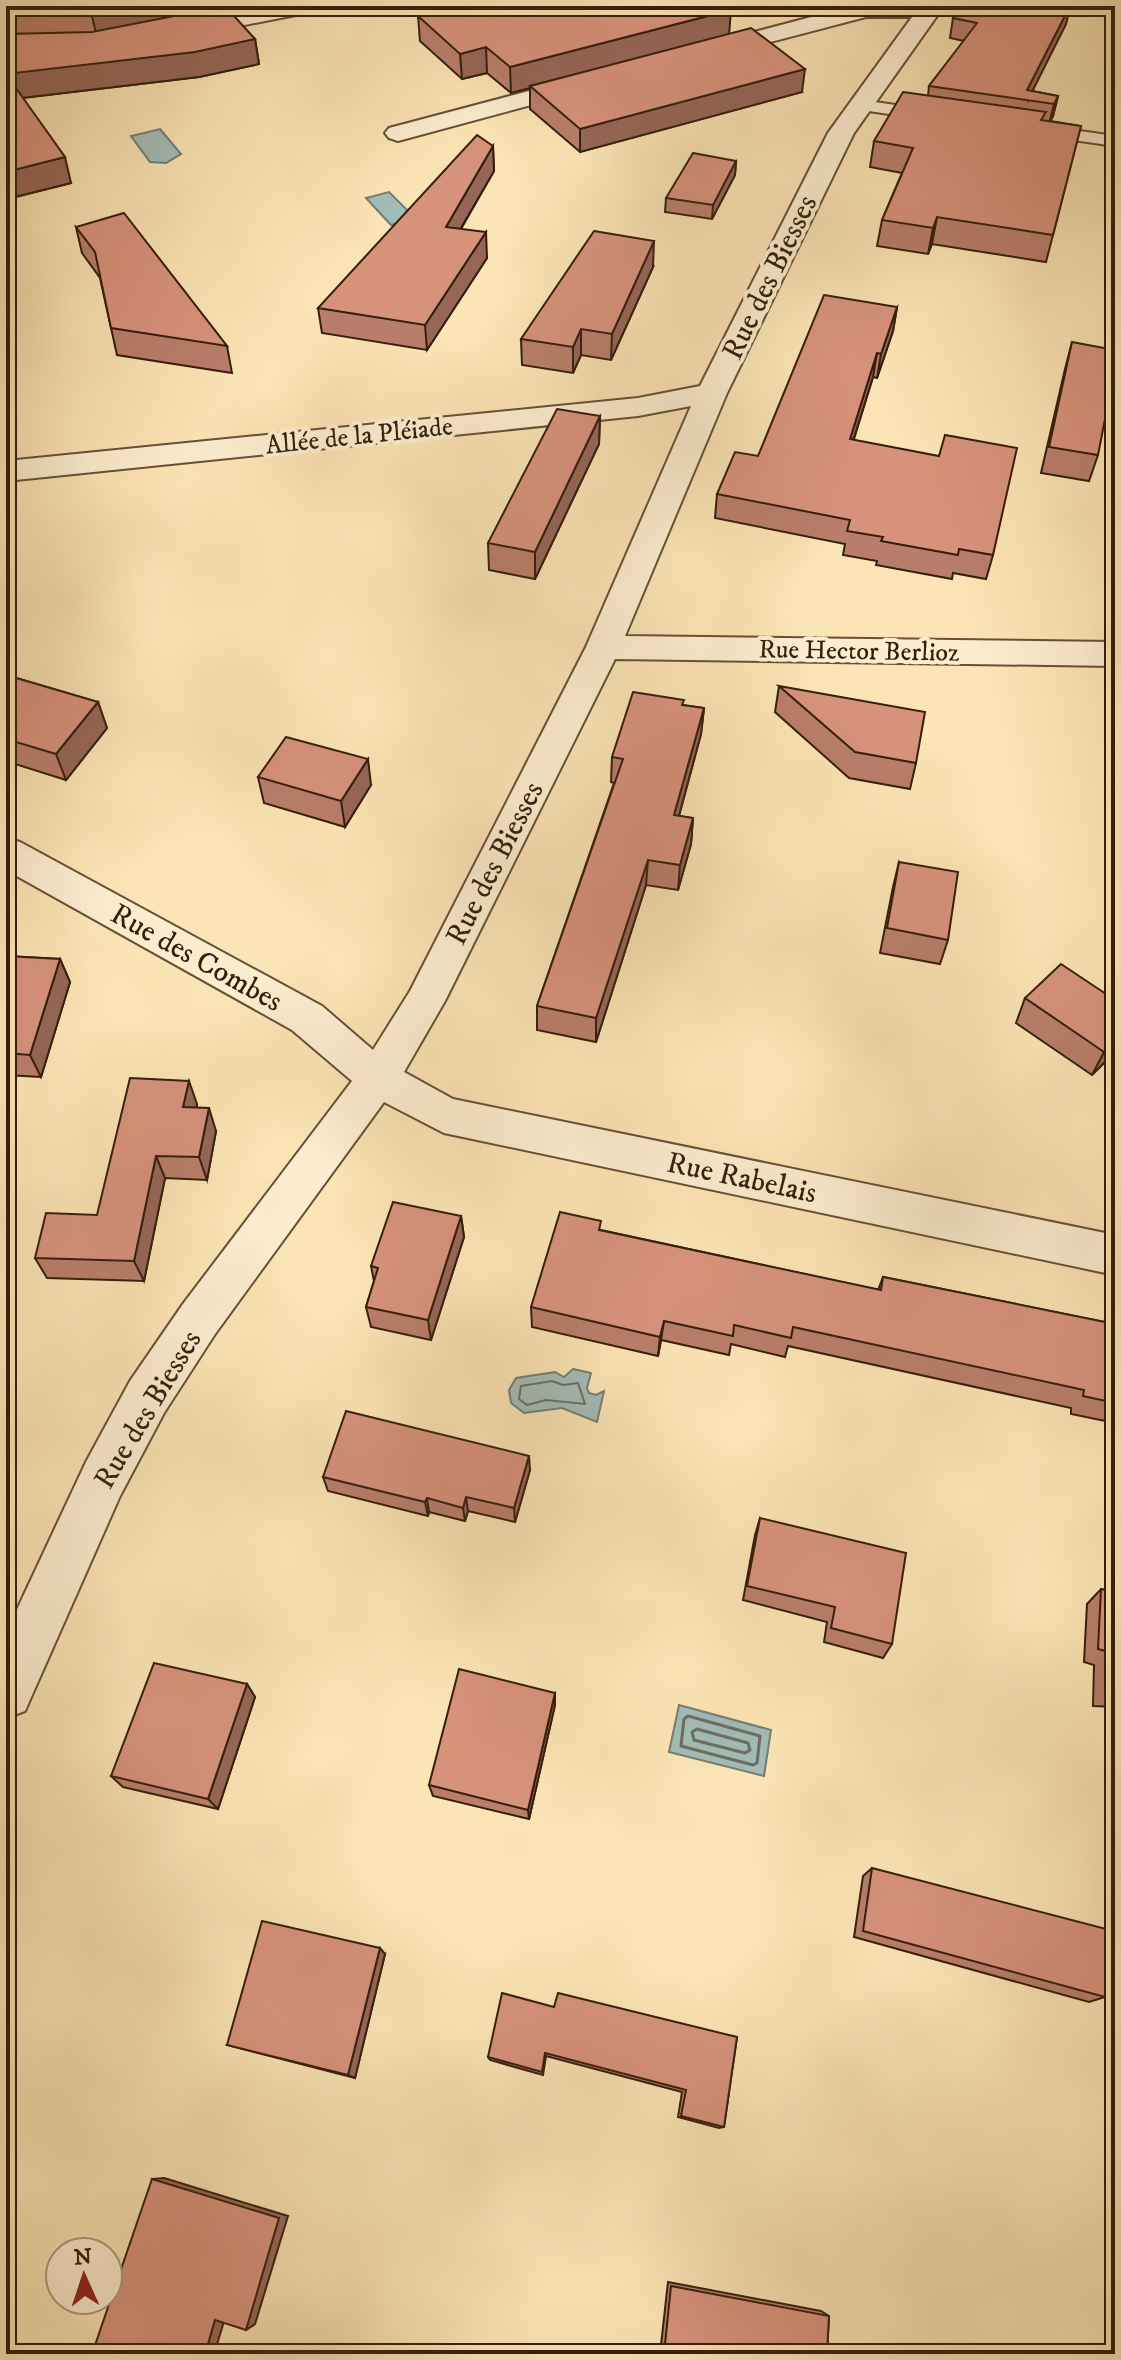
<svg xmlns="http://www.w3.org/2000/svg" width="1121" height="2360" viewBox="0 0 1121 2360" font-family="'IM FELL DW Pica',serif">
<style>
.water{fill:#a2bcb7;stroke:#767d73;stroke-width:2}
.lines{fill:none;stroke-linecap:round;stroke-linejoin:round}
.shore-far1{stroke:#6c6d62;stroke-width:2}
.shore{stroke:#6c6d62;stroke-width:3}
.lane-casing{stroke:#665036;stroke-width:4}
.street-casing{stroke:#665036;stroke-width:4}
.lane{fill:#fcedcf;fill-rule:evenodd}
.street{fill:#fcedcf;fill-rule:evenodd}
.wall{fill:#b97e6b;stroke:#351e0c;stroke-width:2}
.shaded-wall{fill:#966657;stroke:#351e0c;stroke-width:2}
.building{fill:#d7927c;stroke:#351e0c;stroke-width:2}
.labels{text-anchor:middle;stroke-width:8;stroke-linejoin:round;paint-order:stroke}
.far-street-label{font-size:26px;fill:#351e0c;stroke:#fcedcf}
.street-label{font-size:30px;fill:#351e0c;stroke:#fcedcf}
</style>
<rect width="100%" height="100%" fill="#fbe4b5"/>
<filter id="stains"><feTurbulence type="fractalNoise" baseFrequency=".0025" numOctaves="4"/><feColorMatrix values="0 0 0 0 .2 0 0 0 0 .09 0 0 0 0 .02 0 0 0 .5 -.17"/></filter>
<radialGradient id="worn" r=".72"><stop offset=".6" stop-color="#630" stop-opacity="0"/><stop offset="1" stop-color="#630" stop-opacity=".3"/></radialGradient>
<!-- water -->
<g class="water">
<path d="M 160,129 L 181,154 L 166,163 L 150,162 L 131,136 Z"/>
<path d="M 389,192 L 415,218 L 391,225 L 366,198 Z"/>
<path d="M 573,1369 L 591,1373 L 587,1388 L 589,1393 L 596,1395 L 604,1391 L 597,1422 L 562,1408 L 524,1413 L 511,1403 L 509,1390 L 516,1378 L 555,1372 L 564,1377 Z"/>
<path d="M 679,1705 L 771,1730 L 764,1776 L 669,1752 Z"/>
</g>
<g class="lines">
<!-- shore-far1 -->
<path class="shore-far1" d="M 552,1381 L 563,1385 L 578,1383 L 585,1404 L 546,1400 L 527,1405 L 519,1399 L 521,1386 Z"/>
<!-- shore -->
<g class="shore">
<path d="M 688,1716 L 760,1736 L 757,1763 L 753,1765 L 681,1746 L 684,1719 Z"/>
<path d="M 697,1729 L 748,1743 L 750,1750 L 745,1753 L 694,1740 L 692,1732 Z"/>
</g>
<!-- lane casing -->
<g class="lane-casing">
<g id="lane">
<path d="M 861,100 L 930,110 L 939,115 L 930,120 L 855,109 L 852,105 L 855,101 Z"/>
<path d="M 1037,125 L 1115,136 L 1115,146 L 1031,134 L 1028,130 L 1031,126 Z"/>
</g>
</g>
<!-- street casing -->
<g class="street-casing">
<g id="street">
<path d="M 270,6 L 318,6 L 314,11 L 306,13 L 178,38 L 170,36 L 166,31 L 170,26 L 178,24 Z"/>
<path d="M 853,6 L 944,6 L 854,133 L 727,393 L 625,636 L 1115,642 L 1115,666 L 615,659 L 445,1001 L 404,1072 L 453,1099 L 1115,1235 L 1115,1275 L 444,1133 L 384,1102 L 215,1334 L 164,1413 L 120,1496 L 25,1711 L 6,1718 L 6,1633 L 86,1462 L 130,1381 L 183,1304 L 352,1081 L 292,1030 L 6,870 L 6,838 L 20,842 L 322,1006 L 373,1050 L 410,991 L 586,647 L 691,406 L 638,416 L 6,481 L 6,461 L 638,398 L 700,386 L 828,133 L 912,17 L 866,17 L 706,59 L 697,57 L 694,52 L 697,47 Z"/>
<path d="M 589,75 L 598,77 L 601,82 L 598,87 L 398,141 L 389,138 L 385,133 L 389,128 Z"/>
</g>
</g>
<!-- lane -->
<use href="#lane" class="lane"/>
<!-- street -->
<use href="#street" class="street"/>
</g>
<!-- wall -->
<g class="wall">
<path d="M 6,6 L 211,6 L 212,9 L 255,39 L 259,64 L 199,77 L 23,98 L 71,183 L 11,198 L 6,190 Z"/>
<path d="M 431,6 L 542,6 L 545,9 L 729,34 L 802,92 L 580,152 L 530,109 L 530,88 L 511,93 L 487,73 L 462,79 L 420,41 L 418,16 L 436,11 Z"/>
<path d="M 947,6 L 1070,6 L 1066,24 L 1032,91 L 1058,96 L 1053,116 L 1050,121 L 1081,126 L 1046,262 L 932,244 L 928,254 L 877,246 L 882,220 L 902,173 L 870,167 L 874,141 L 928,96 L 929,86 L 964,41 L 950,38 L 953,18 L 959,10 L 947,8 Z"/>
<path d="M 493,146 L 494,171 L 461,229 L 487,258 L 427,350 L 322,333 L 318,308 Z"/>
<path d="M 736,161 L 735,175 L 712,219 L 665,212 L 666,198 Z"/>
<path d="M 76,227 L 227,346 L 232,373 L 117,355 L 100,278 L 82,253 Z"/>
<path d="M 653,267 L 611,360 L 581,355 L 573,373 L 522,365 L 521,339 Z"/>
<path d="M 897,307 L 893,331 L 877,378 L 873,377 L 854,439 L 993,555 L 986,579 L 953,573 L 952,579 L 876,565 L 877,561 L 843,555 L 845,544 L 715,518 L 717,494 L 758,456 Z"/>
<path d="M 1072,342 L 1098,455 L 1089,481 L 1041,473 L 1065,369 Z"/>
<path d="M 600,416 L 599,444 L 535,579 L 489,570 L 488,543 Z"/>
<path d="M 6,675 L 98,702 L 107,728 L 66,780 L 15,764 L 8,746 L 6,746 Z"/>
<path d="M 779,686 L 916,763 L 910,789 L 849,778 L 775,712 Z"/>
<path d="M 683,705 L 704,708 L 701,734 L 679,816 L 693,818 L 691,844 L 678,890 L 646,885 L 596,1042 L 537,1030 L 537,1006 L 614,783 L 611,782 L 612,757 Z"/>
<path d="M 258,777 L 371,785 L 345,827 L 264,803 Z"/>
<path d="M 899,862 L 948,940 L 940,964 L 880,953 L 893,887 Z"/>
<path d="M 6,956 L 60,959 L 70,982 L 41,1077 L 6,1075 Z"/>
<path d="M 1025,998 L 1115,1052 L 1092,1075 L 1016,1023 Z"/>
<path d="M 197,1104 L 196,1108 L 216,1131 L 207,1180 L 165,1178 L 144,1281 L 47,1278 L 35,1258 L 97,1215 Z"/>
<path d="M 461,1216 L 464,1237 L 431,1340 L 371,1327 L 366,1307 L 374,1281 L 371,1266 Z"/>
<path d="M 601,1230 L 878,1290 L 883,1277 L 1115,1324 L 1115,1423 L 1071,1414 L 1071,1408 L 788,1346 L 785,1357 L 731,1344 L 729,1355 L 661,1340 L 658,1356 L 532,1327 L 531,1307 Z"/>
<path d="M 530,1470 L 515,1522 L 468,1511 L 465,1521 L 429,1512 L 428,1516 L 328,1491 L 323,1477 Z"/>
<path d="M 760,1518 L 892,1644 L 883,1658 L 824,1642 L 827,1622 L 743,1600 L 755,1535 Z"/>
<path d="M 1101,1589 L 1115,1592 L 1115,1707 L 1093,1706 L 1094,1665 L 1084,1662 L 1087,1604 Z"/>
<path d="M 247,1684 L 255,1697 L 218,1809 L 123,1787 L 111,1776 Z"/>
<path d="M 555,1693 L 555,1705 L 529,1819 L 433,1796 L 429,1785 Z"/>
<path d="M 872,1868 L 1105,1997 L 1089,2002 L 854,1937 L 863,1876 Z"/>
<path d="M 385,1954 L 355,2078 L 227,2045 Z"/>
<path d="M 554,2007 L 737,2037 L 724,2127 L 719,2128 L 678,2117 L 682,2092 L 546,2056 L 543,2075 L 490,2060 L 488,2057 Z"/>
<path d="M 668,2282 L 821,2311 L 829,2316 L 827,2354 L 660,2354 Z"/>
</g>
<!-- shaded-wall -->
<g class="shaded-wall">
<path d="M 122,6 L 211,6 L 213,14 L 97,37 L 91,12 Z"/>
<path d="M 1070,6 L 1066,24 L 1028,100 L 1027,90 Z"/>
<path d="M 731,10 L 729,36 L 530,86 L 530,88 L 511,93 L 510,67 Z"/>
<path d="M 255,39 L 259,64 L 199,77 L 13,99 L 6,74 Z"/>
<path d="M 486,47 L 487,73 L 462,79 L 460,54 Z"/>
<path d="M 805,69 L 802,92 L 580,152 L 580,129 Z"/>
<path d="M 1058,96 L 1053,116 L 1049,124 L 1054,104 Z"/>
<path d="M 493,146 L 494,171 L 447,252 L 446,227 Z"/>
<path d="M 65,157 L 71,183 L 11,198 L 6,179 L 6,172 Z"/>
<path d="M 736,161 L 735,175 L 712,219 L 713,205 Z"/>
<path d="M 937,217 L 932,244 L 928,254 L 933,228 Z"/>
<path d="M 486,232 L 487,258 L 427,350 L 425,325 Z"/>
<path d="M 654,241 L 653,267 L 611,360 L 612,334 Z"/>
<path d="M 897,307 L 893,331 L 877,378 L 881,354 Z"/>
<path d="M 581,329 L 581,355 L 573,373 L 573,347 Z"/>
<path d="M 877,353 L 873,377 L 846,463 L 850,439 Z"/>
<path d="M 600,416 L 599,444 L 535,579 L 535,552 Z"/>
<path d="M 98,702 L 107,728 L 66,780 L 56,754 Z"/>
<path d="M 704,708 L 701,734 L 672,841 L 674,815 Z"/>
<path d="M 368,759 L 371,785 L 345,827 L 341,801 Z"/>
<path d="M 693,818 L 691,844 L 678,890 L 680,865 Z"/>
<path d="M 648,860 L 646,885 L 596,1042 L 596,1018 Z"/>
<path d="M 60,959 L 70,982 L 41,1077 L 30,1055 Z"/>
<path d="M 1115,1040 L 1115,1052 L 1092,1075 L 1104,1052 Z"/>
<path d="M 189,1081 L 197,1104 L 191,1130 L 183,1107 Z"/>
<path d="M 209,1108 L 216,1131 L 207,1180 L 199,1157 Z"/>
<path d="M 156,1156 L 165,1178 L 144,1281 L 134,1261 Z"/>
<path d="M 461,1216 L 464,1237 L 431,1340 L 428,1320 Z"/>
<path d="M 664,1321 L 661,1340 L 658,1356 L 660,1337 Z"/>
<path d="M 529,1456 L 530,1470 L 515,1522 L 514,1508 Z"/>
<path d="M 466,1497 L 468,1511 L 465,1521 L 463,1508 Z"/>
<path d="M 427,1498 L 429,1512 L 428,1516 L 425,1502 Z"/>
<path d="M 247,1684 L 255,1697 L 218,1809 L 208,1799 Z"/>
<path d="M 555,1693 L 555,1705 L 529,1819 L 528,1810 Z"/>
<path d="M 380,1948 L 385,1954 L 355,2078 L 348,2075 Z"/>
<path d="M 164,2178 L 288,2216 L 255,2324 L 246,2330 L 152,2179 Z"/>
<path d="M 226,2315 L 214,2354 L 205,2354 L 215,2320 Z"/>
</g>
<!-- building -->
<g class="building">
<path d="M 6,6 L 122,6 L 91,12 L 6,15 Z"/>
<path d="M 225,6 L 255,39 L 195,52 L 6,74 L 6,34 L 92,32 Z"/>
<path d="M 457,6 L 542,6 L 545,9 L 557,6 L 725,6 L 731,10 L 510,67 L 486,47 L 460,54 L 418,16 Z"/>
<path d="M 962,6 L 1070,6 L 1027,90 L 1058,96 L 1054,104 L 929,86 L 977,23 L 953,18 Z"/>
<path d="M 751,28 L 805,69 L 580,129 L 530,86 Z"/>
<path d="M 6,74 L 65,157 L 6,172 Z"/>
<path d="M 903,92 L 1046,112 L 1041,120 L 1081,126 L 1053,235 L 937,217 L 933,228 L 882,220 L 913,148 L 874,141 Z"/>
<path d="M 477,135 L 493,146 L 446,227 L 486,232 L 425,325 L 318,308 Z"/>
<path d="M 693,153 L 736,161 L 713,205 L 666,198 Z"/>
<path d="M 124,213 L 227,346 L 111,328 L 95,252 L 76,227 Z"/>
<path d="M 594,231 L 654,241 L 612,334 L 581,329 L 573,347 L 521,339 Z"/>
<path d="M 824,295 L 897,307 L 881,354 L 877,353 L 850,439 L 939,456 L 945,435 L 1017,448 L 993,555 L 959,549 L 958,555 L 881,541 L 883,537 L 847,531 L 850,520 L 717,494 L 735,452 L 758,456 Z"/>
<path d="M 1072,342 L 1115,350 L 1115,368 L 1098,455 L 1049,447 Z"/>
<path d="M 557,409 L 600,416 L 535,552 L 488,543 Z"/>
<path d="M 6,675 L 98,702 L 56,754 L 6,739 L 16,726 L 6,723 Z"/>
<path d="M 779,686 L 925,712 L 916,763 L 855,752 Z"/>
<path d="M 633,692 L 684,700 L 682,705 L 704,708 L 674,815 L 693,818 L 680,865 L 648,860 L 596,1018 L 537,1006 L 623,759 L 612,757 Z"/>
<path d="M 286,737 L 368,759 L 341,801 L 258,777 Z"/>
<path d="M 899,862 L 958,872 L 948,940 L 887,928 Z"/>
<path d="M 6,956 L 60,959 L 30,1055 L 6,1053 Z"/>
<path d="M 1061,964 L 1115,1000 L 1115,1040 L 1104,1052 L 1025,998 Z"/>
<path d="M 130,1078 L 189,1081 L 183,1107 L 209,1108 L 199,1157 L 156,1156 L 134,1261 L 35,1258 L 46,1213 L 97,1215 Z"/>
<path d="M 393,1202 L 461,1216 L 428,1320 L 366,1307 L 378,1268 L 371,1266 Z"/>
<path d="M 560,1212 L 601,1221 L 599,1230 L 881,1290 L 883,1277 L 1115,1324 L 1115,1403 L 1083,1396 L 1084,1390 L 793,1327 L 791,1338 L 734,1325 L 733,1336 L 664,1321 L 660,1337 L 531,1307 Z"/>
<path d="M 346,1411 L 529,1456 L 514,1508 L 466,1497 L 463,1508 L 427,1498 L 425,1502 L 323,1477 Z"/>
<path d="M 760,1518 L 906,1553 L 892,1644 L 831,1628 L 835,1607 L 747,1586 Z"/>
<path d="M 1101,1589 L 1115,1592 L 1115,1694 L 1107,1693 L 1109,1652 L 1098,1649 Z"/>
<path d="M 154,1663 L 247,1684 L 208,1799 L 111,1776 Z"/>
<path d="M 459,1669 L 555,1693 L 528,1810 L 429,1785 Z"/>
<path d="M 872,1868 L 1110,1930 L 1105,1997 L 863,1931 Z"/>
<path d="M 262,1921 L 380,1948 L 348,2075 L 227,2045 Z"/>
<path d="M 502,1993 L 554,2007 L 558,1993 L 737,2037 L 724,2127 L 681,2116 L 686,2090 L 545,2053 L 542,2072 L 488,2057 Z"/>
<path d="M 152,2179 L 279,2218 L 246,2330 L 215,2320 L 205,2354 L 92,2354 Z"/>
<path d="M 671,2286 L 829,2316 L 827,2354 L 664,2354 Z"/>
</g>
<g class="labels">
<!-- far-street labels -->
<g class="far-street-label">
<text transform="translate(359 435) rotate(-6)" y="9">Allée de la Pléiade</text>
<text transform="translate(859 650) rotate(1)" y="9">Rue Hector Berlioz</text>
</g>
<!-- street labels -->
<g class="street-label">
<text transform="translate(769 277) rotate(-64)" y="10">Rue des Biesses</text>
<text transform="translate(494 863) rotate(-63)" y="10">Rue des Biesses</text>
<text transform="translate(197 957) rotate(29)" y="10">Rue des Combes</text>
<text transform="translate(742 1177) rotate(12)" y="10">Rue Rabelais</text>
<text transform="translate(147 1409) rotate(-59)" y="10">Rue des Biesses</text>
</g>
</g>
<!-- margin -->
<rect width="1121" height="2360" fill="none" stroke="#fbe4b5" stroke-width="32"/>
<rect x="8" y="8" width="1105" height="2344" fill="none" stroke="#351e0c" stroke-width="4"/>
<rect x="16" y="16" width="1089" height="2328" fill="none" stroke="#351e0c" stroke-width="2"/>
<!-- north arrow -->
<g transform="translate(84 2276) rotate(357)"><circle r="38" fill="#fcedcf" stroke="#ac9a81" stroke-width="2"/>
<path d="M0-6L14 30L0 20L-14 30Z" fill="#8f2418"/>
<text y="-12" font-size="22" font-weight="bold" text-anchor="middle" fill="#351e0c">N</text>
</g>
<rect width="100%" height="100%" filter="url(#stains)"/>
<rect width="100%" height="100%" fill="url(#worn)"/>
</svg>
